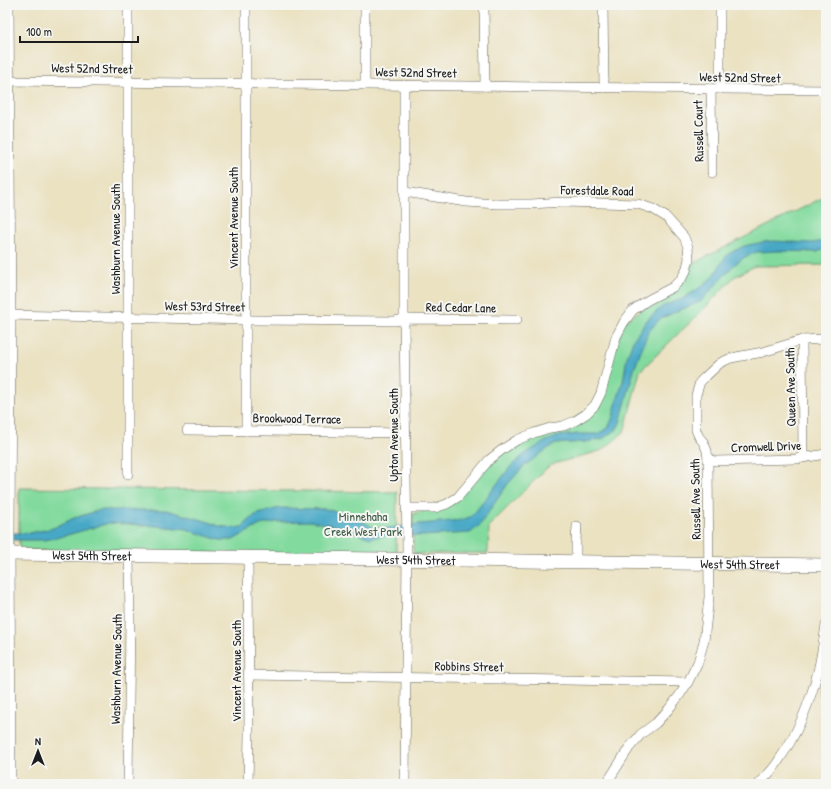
<svg xmlns="http://www.w3.org/2000/svg" width="831" height="789" viewBox="0 0 831 789" font-family="'Patrick Hand',sans-serif">
<style>
.green{fill:#82da9e;stroke:#4f7b5d}
.water{fill:#47a8c6;stroke:#326271}
.lines{fill:none;stroke-linecap:round;stroke-linejoin:round}
.street-casing{stroke:#646156;stroke-width:10}
.secondary-casing{stroke:#646156;stroke-width:14}
.street{stroke:#fff;stroke-width:9}
.secondary{stroke:#fff;stroke-width:13}
.labels{text-anchor:middle;stroke-width:4;stroke-linejoin:round;paint-order:stroke}
.street-label{font-size:13px;fill:#1c1c1c;stroke:#f6f6f2}
.park-label{font-size:13px;fill:#405e4a;stroke:#f6f6f2}
</style>
<rect width="100%" height="100%" fill="#f6f6f2"/>
<filter id="ink" filterUnits="userSpaceOnUse"><feTurbulence type="fractalNoise" baseFrequency=".025" numOctaves="2"/><feDisplacementMap in="SourceGraphic" scale="8" xChannelSelector="R" yChannelSelector="G"/><feConvolveMatrix kernelMatrix="1 2 1 2 8 2 1 2 1" color-interpolation-filters="sRGB"/></filter>
<filter id="wash" filterUnits="userSpaceOnUse"><feTurbulence type="fractalNoise" baseFrequency=".012" numOctaves="4" result="noise"/><feDisplacementMap in="SourceGraphic" scale="16" xChannelSelector="R" yChannelSelector="G"/><feGaussianBlur stdDeviation="0.9" result="paint"/><feColorMatrix in="noise" values="0 0 0 0 0 0 0 0 0 0 0 0 0 0 0 0 0 1.4 0 .05"/><feComposite in="paint" operator="in"/></filter>
<g filter="url(#wash)">
<rect width="100%" height="100%" fill="#ebe2c2"/>
<!-- green -->
<g class="green">
<path d="M 826,196 L 826,265 L 755,266 L 734,277 L 707,306 L 640,371 L 624,432 L 603,450 L 550,465 L 489,526 L 488,553 L 414,554 L 413,547 L 413,514 L 447,504 L 503,449 L 563,426 L 595,405 L 624,322 L 673,287 L 692,264 Z"/>
<path d="M 19,488 L 397,492 L 396,556 L 19,550 Z"/>
</g>
<!-- water -->
<path class="water" d="M 774,241 L 811,243 L 826,241 L 826,249 L 817,252 L 779,251 L 757,252 L 745,257 L 734,265 L 700,302 L 680,310 L 660,319 L 648,332 L 634,370 L 620,423 L 616,430 L 602,439 L 585,442 L 555,444 L 543,452 L 524,466 L 507,485 L 479,526 L 470,533 L 422,536 L 389,535 L 370,538 L 341,527 L 310,521 L 276,522 L 260,525 L 233,540 L 220,540 L 203,535 L 187,529 L 157,526 L 109,523 L 60,537 L 44,540 L 5,540 L 5,533 L 30,533 L 53,528 L 74,518 L 100,510 L 166,510 L 206,521 L 219,526 L 234,528 L 242,527 L 255,515 L 279,508 L 326,509 L 344,514 L 364,522 L 374,528 L 387,528 L 420,524 L 462,520 L 470,517 L 476,511 L 511,466 L 525,454 L 546,441 L 559,436 L 578,434 L 598,434 L 608,428 L 613,417 L 616,404 L 623,381 L 627,357 L 633,340 L 647,320 L 663,306 L 682,299 L 695,291 L 713,277 L 722,262 L 728,254 L 744,246 L 763,242 Z"/>
</g>
<g filter="url(#ink)">
<g class="lines">
<!-- street casing -->
<g class="street-casing">
<g id="street">
<path d="M 128,5 L 128,474"/>
<path d="M 246,5 L 246,431"/>
<path d="M 365,5 L 365,85"/>
<path d="M 484,5 L 485,86"/>
<path d="M 603,5 L 604,88"/>
<path d="M 720,5 L 720,89"/>
<path d="M 5,81 L 826,90"/>
<path d="M 404,85 L 404,319 L 407,550 L 405,784"/>
<path d="M 711,89 L 712,172"/>
<path d="M 405,192 L 466,202 L 498,204 L 531,204 L 563,202 L 638,204 L 653,209 L 666,217 L 684,237 L 688,247 L 689,259 L 686,271 L 681,279 L 673,287 L 648,300 L 633,310 L 624,322 L 616,337 L 601,393 L 595,405 L 586,414 L 575,421 L 563,426 L 550,428 L 534,433 L 517,440 L 503,449 L 489,460 L 458,497 L 447,504 L 435,508 L 406,508"/>
<path d="M 5,315 L 254,320 L 395,321 L 404,319 L 517,320"/>
<path d="M 802,340 L 803,453 L 802,458"/>
<path d="M 187,430 L 406,433"/>
<path d="M 708,459 L 715,461 L 796,459 L 826,454"/>
<path d="M 576,562 L 576,541 L 577,526"/>
<path d="M 826,655 L 826,693"/>
<path d="M 248,675 L 688,682"/>
<path d="M 128,784 L 130,619 L 129,555"/>
<path d="M 248,784 L 249,734 L 248,557"/>
<path d="M 609,784 L 610,778 L 629,748 L 641,734 L 656,723 L 668,710 L 679,696 L 688,682 L 698,662 L 704,641 L 709,597 L 708,459 L 707,451 L 704,443 L 699,437 L 696,430 L 696,395 L 700,382 L 705,377 L 720,363 L 731,358 L 763,352 L 802,340 L 826,339"/>
<path d="M 759,784 C 766,776 774,769 779,760 C 795,737 807,710 815,682 C 821,663 823,644 826,625"/>
</g>
</g>
<!-- secondary casing -->
<g class="secondary-casing">
<g id="secondary">
<path d="M 7,5 L 9,324 L 8,542 L 9,784"/>
<path id="s1" d="M 8,554 L 826,565"/>
</g>
</g>
<!-- street -->
<use href="#street" class="street"/>
<!-- secondary -->
<use href="#secondary" class="secondary"/>
</g>
</g>
<g class="labels">
<!-- street labels -->
<g class="street-label">
<text transform="translate(92 68) rotate(1)" y="5">West 52nd Street</text>
<text transform="translate(416 72) rotate(1)" y="5">West 52nd Street</text>
<text transform="translate(740 77) rotate(1)" y="5">West 52nd Street</text>
<text transform="translate(698 131) rotate(-91)" y="5">Russell Court</text>
<text transform="translate(597 190) rotate(1)" y="5">Forestdale Road</text>
<text transform="translate(233 218) rotate(-90)" y="5">Vincent Avenue South</text>
<text transform="translate(115 239) rotate(-90)" y="5">Washburn Avenue South</text>
<text transform="translate(205 306) rotate(1)" y="5">West 53rd Street</text>
<text transform="translate(461 307) rotate(1)" y="5">Red Cedar Lane</text>
<text transform="translate(790 387) rotate(-91)" y="5">Queen Ave South</text>
<text transform="translate(297 418) rotate(1)" y="5">Brookwood Terrace</text>
<text transform="translate(393 435) rotate(-90)" y="5">Upton Avenue South</text>
<text transform="translate(766 446) rotate(-2)" y="5">Cromwell Drive</text>
<text transform="translate(695 499) rotate(-91)" y="5">Russell Ave South</text>
<text dy="5" stroke="none"><textPath href="#s1" startOffset="84">West 54th Street</textPath></text>
<text dy="5" stroke="none"><textPath href="#s1" startOffset="408">West 54th Street</textPath></text>
<text dy="5" stroke="none"><textPath href="#s1" startOffset="732">West 54th Street</textPath></text>
<text transform="translate(469 666) rotate(1)" y="5">Robbins Street</text>
<text transform="translate(116 669) rotate(-89)" y="5">Washburn Avenue South</text>
<text transform="translate(236 671) rotate(-90)" y="5">Vincent Avenue South</text>
</g>
<!-- park labels -->
<g class="park-label">
<text x="363" y="521">Minnehaha<tspan x="363" dy="15">Creek West Park</tspan></text>
</g>
</g>
<!-- margin -->
<rect width="831" height="789" fill="none" stroke="#f6f6f2" stroke-width="20"/>
<!-- north arrow -->
<g transform="translate(38 751)" stroke="#f6f6f2" stroke-width="3" paint-order="stroke">
<path d="M0-3L7 15L0 10L-7 15Z" fill="#1c1c1c"/>
<text y="-6" font-size="11" font-weight="bold" text-anchor="middle" fill="#1c1c1c">N</text>
</g>
<!-- scale -->
<path d="M20 36v6h118v-6" fill="none" stroke="#1c1c1c" stroke-width="2"/>
<text x="26" y="36" font-size="12" fill="#1c1c1c" stroke="#f6f6f2" stroke-width="3" paint-order="stroke">100 m</text>
</svg>
